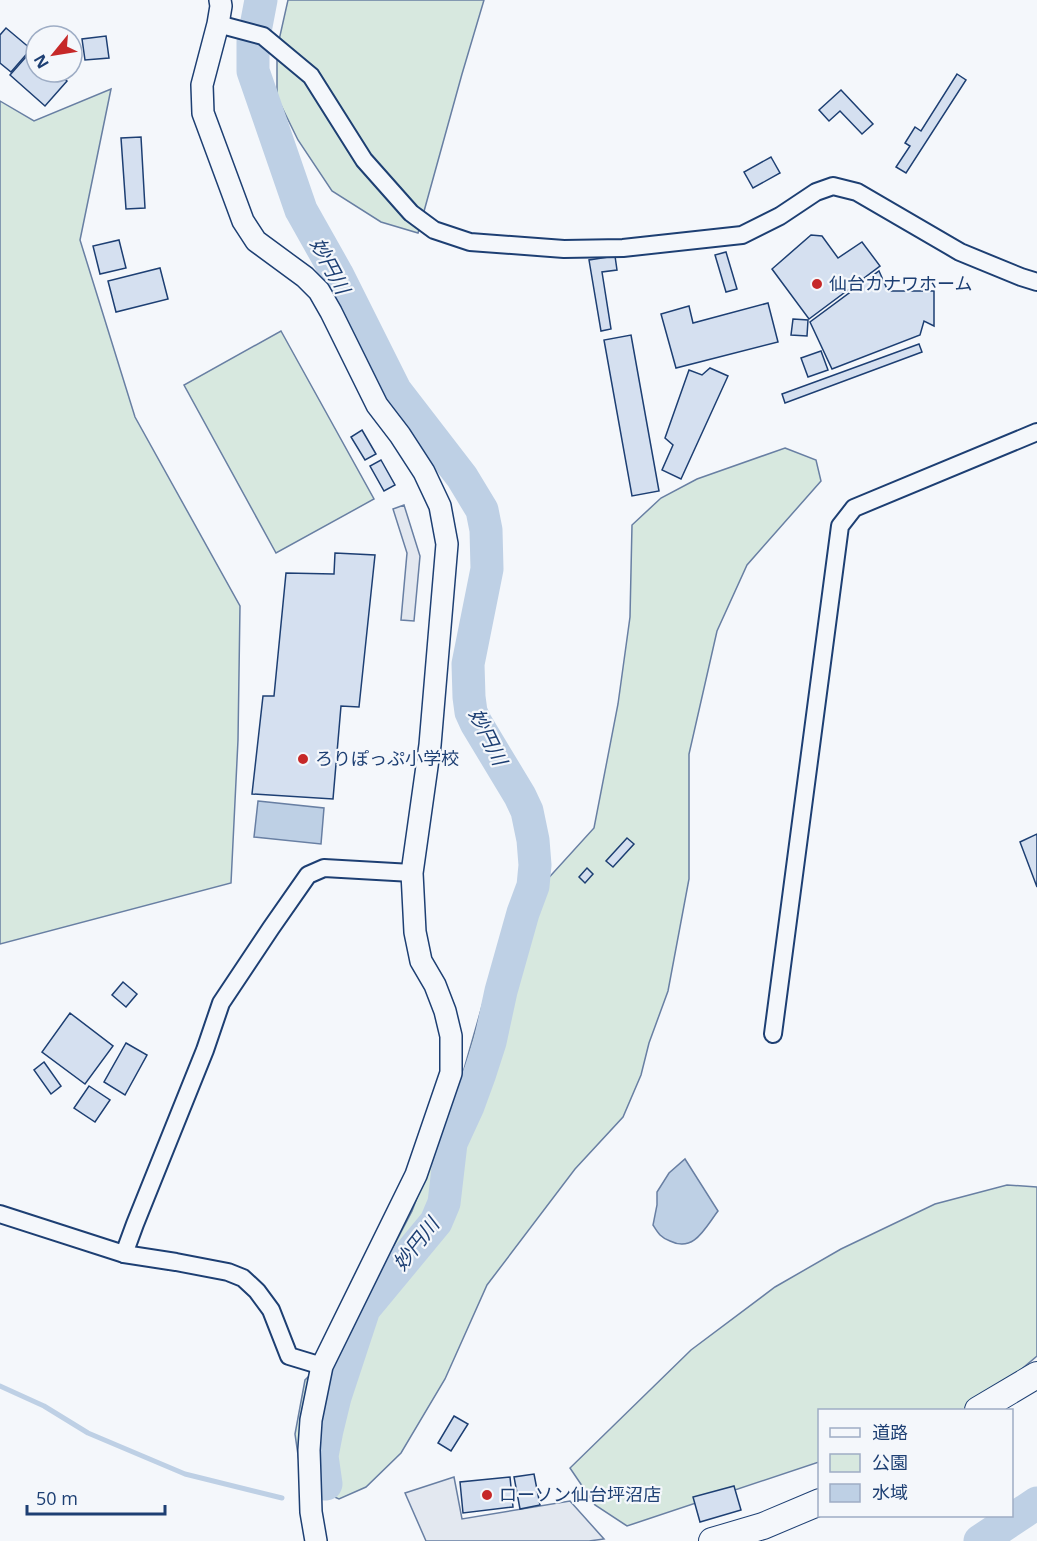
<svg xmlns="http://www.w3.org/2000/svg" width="1037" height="1541" viewBox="0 0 1037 1541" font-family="'Open Sans','Noto Sans JP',sans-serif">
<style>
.green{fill:#d7e8df;stroke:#687fa3;stroke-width:1.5}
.parking{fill:#e3e8f0;stroke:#687fa3;stroke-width:1.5}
.water{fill:#bed0e5;stroke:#687fa3;stroke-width:1.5}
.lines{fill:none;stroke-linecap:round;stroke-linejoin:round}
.stream{stroke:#bed0e5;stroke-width:5}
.river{stroke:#bed0e5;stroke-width:33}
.building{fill:#d5e0f0;stroke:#1d3f73;stroke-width:1.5}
.minor-casing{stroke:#1d3f73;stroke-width:20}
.tertiary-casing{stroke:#1d3f73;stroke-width:24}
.primary-casing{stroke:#1d3f73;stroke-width:28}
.minor{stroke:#f4f7fb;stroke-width:16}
.tertiary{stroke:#f4f7fb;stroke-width:21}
.primary{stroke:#f4f7fb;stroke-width:26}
.poi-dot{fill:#c62828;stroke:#f4f7fb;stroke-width:2}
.labels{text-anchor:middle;stroke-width:4.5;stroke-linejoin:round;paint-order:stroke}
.poi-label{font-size:18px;fill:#1d3f73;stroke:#f4f7fb;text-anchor:start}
.water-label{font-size:20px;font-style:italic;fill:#1d3f73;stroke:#f4f7fb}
</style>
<rect width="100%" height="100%" fill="#f4f7fb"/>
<!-- green -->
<g class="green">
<path d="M 288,0 L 484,0 L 462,74 L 418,233 L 381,222 L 332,191 L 298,140 L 277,97 L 277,49 Z"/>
<path d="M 111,89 L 80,240 L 135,417 L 240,606 L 238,740 L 231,883 L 0,944 L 0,101 L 34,121 Z"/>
<path d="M 281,331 L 374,499 L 276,553 L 184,385 Z"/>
<path d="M 785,448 L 816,460 L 821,481 L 747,565 L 717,631 L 689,754 L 689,879 L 668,991 L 649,1043 L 641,1075 L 623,1117 L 575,1169 L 487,1285 L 445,1379 L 401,1453 L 366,1487 L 339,1499 L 302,1483 L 295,1434 L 305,1380 L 342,1345 L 412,1211 L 458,1090 L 505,926 L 594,828 L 618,704 L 630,617 L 632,525 L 661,498 L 697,479 Z"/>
<path d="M 1007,1185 L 1037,1187 L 1037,1356 L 978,1406 L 966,1410 L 820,1410 L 819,1462 L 627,1526 L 595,1505 L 570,1468 L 691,1350 L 775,1287 L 841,1249 L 935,1204 Z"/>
</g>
<!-- parking -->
<g class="parking">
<path d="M 404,505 L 420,556 L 414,621 L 401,620 L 407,553 L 393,509 Z"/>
<path d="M 454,1477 L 462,1519 L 570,1501 L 604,1539 L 589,1541 L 426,1541 L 405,1493 Z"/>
</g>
<!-- water -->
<g class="water">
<path d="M 258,801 L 324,808 L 321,844 L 254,837 Z"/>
<path d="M 685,1159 L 718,1211 C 705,1228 694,1253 670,1241 C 660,1237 658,1233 653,1225 L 657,1205 L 657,1192 L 669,1173 Z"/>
</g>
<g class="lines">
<!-- stream -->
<path class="stream" d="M 0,1386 L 44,1406 L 88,1433 L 185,1474 L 282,1498"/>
<!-- river -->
<g class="river">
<path d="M 261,0 L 253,42 L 253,71 L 301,210 L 337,274 L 395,390 L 462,477 L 482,510 L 486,530 L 487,569 L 468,664 L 469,697 L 471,712 L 476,723 L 520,796 L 527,811 L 533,840 L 535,865 L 533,886 L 523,913 L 501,991 L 490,1042 L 480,1073 L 468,1106 L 451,1143 L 444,1203 L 436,1222 L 364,1309 L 335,1397 L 327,1430 L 322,1456 L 326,1484"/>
<path d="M 980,1541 L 1037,1503"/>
</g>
</g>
<!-- building -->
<g class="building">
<path d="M 6,28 L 31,49 L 11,72 L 0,63 L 0,35 Z"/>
<path d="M 106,36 L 109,58 L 85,60 L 82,39 Z"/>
<path d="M 32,50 L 36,53 L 36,72 L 57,72 L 67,81 L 45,106 L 10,75 Z"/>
<path d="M 957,74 L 966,80 L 906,173 L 896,167 L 910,146 L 905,143 L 915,127 L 921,131 Z"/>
<path d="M 841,90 L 873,124 L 862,134 L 840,111 L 829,121 L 819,110 Z"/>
<path d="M 141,137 L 145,208 L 126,209 L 121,138 Z"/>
<path d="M 771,157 L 780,173 L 753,188 L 744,172 Z"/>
<path d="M 811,235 L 822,236 L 838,258 L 862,242 L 880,266 L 809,319 L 772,269 Z"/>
<path d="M 119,240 L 126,268 L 100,274 L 93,246 Z"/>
<path d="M 726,252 L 737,289 L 726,292 L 715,255 Z"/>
<path d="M 615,256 L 617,270 L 602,272 L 611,329 L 601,331 L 589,260 Z"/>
<path d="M 160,268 L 168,299 L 116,312 L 108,281 Z"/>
<path d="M 879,271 L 888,291 L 934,291 L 934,326 L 924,321 L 920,335 L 832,369 L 810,322 Z"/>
<path d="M 768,303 L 778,342 L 676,368 L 661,314 L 689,306 L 693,323 Z"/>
<path d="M 793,319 L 808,320 L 807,336 L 791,335 Z"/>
<path d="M 631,335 L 659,491 L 632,496 L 604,340 Z"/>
<path d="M 919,344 L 922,352 L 785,403 L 782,394 Z"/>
<path d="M 821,351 L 828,370 L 808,377 L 801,358 Z"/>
<path d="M 710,368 L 728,376 L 681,479 L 662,470 L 673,445 L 665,438 L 689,370 L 702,375 Z"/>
<path d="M 362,430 L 376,454 L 365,460 L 351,437 Z"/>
<path d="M 381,460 L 395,485 L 384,491 L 370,466 Z"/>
<path d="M 335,553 L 375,555 L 359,707 L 341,706 L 333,799 L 252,794 L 263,696 L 274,696 L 286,573 L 334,574 Z"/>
<path d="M 1037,834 L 1037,887 L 1020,842 Z"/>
<path d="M 627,838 L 634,844 L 613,867 L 606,861 Z"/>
<path d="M 587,868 L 593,874 L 585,883 L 579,877 Z"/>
<path d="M 123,982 L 137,994 L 126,1007 L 112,995 Z"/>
<path d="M 70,1013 L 113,1046 L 85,1084 L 42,1052 Z"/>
<path d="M 126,1043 L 147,1055 L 125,1095 L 104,1082 Z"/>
<path d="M 44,1062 L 61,1086 L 51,1094 L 34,1070 Z"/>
<path d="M 89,1086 L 110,1100 L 95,1122 L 74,1108 Z"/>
<path d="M 454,1416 L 468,1424 L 451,1451 L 438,1443 Z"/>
<path d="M 534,1474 L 540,1505 L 520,1509 L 514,1477 Z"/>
<path d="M 510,1477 L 513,1507 L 463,1513 L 460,1482 Z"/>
<path d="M 734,1486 L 741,1510 L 700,1522 L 693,1497 Z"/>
</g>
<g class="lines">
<!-- minor casing -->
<g class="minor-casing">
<g id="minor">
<path d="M 218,24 L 263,36 L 311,76 L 364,160 L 411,213 L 434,230 L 470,242 L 564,249 L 623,248 L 742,235 L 780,216 L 816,192 L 833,186 L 857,192 L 960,252 L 1021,277 L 1037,282"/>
<path d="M 773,1034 L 840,526 L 854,508 L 1037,432"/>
<path d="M 0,1214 L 124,1254 L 176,1262 L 228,1272 L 243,1278 L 257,1291 L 271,1310 L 289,1356 L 322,1366"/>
<path d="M 124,1254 L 135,1224 L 205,1050 L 221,1003 L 271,928 L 308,875 L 324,868 L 412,873"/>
</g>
</g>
<!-- tertiary casing -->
<g class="tertiary-casing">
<path id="tertiary" d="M 220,0 L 221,6 L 218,24 L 202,85 L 203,113 L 243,221 L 256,241 L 305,277 L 319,291 L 331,312 L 377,405 L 400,435 L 424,472 L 440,506 L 447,544 L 430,745 L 412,873 L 415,932 L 421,961 L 435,985 L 445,1011 L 451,1036 L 451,1073 L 416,1175 L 322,1366 L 311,1420 L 309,1450 L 311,1512 L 316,1541"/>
</g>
<!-- primary casing -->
<g class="primary-casing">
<g id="primary">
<path d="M 978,1410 L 1037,1375"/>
<path d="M 712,1541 L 763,1526 L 820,1502"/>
</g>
</g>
<!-- minor -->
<use href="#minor" class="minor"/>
<!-- tertiary -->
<use href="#tertiary" class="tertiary"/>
<!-- primary -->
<use href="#primary" class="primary"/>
</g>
<!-- markers -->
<g class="poi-dot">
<circle cx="817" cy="284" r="6"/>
<circle cx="303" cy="759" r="6"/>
<circle cx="487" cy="1495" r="6"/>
</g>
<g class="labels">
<!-- poi labels -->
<g class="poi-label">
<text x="829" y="290">仙台カナワホーム</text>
<text x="315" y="765">ろりぽっぷ小学校</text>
<text x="499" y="1501">ローソン仙台坪沼店</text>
</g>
<!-- water labels -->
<g class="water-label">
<text transform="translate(330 266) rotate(62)" y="7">妙円川</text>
<text transform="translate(488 737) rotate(64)" y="7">妙円川</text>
<text transform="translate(416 1244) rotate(-52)" y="7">妙円川</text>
</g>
</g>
<!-- legend -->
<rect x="818" y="1409" width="195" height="108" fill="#f4f7fb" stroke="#9eadc5" stroke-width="1.5"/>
<rect x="830" y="1428" width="30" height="9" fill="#f4f7fb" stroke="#9eadc5" stroke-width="1.5"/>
<text x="872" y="1439" font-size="18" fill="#1d3f73">道路</text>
<rect x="830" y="1454" width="30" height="18" fill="#d7e8df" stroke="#9eadc5" stroke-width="1.5"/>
<text x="872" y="1469" font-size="18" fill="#1d3f73">公園</text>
<rect x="830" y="1484" width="30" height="18" fill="#bed0e5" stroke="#9eadc5" stroke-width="1.5"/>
<text x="872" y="1499" font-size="18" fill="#1d3f73">水域</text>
<!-- north arrow -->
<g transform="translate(54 54) rotate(240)"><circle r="28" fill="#f4f7fb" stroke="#9eadc5" stroke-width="1.5"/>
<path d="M0-4.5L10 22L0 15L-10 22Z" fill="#c62828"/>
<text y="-9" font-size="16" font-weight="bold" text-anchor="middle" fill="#1d3f73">N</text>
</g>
<!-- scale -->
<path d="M27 1505v9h138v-9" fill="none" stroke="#1d3f73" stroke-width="3"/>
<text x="36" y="1505" font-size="18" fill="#1d3f73" stroke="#f4f7fb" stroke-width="4.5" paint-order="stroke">50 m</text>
</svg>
